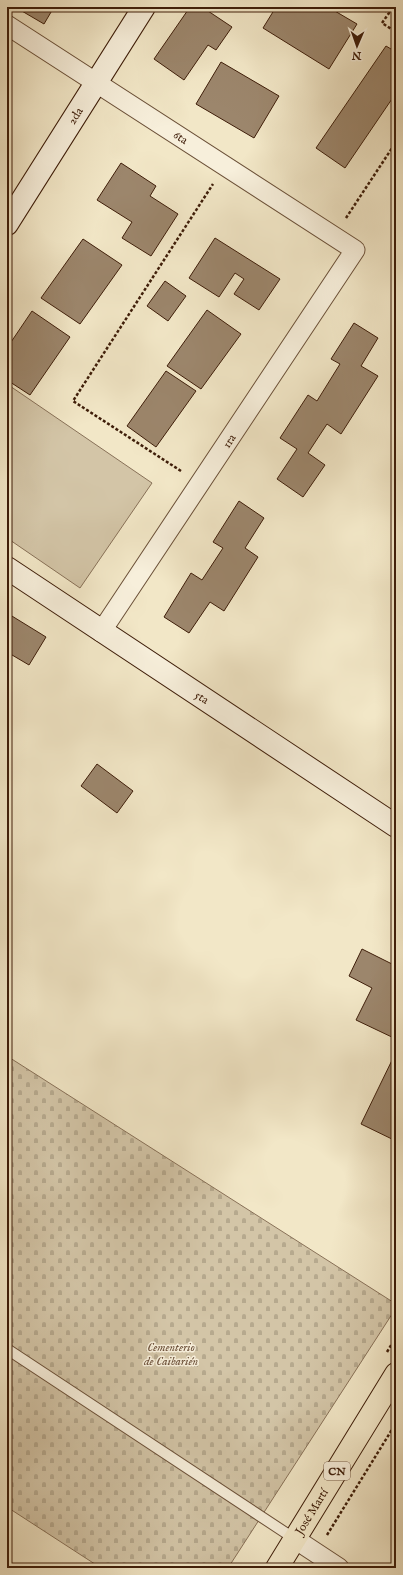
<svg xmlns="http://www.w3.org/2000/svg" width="403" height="1575" viewBox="0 0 403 1575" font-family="'IM FELL English',serif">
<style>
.green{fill:#d3c5a7;stroke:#887158}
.cemetery{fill:url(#cemetery-stones);stroke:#887158}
.building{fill:#9c866c;stroke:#3e1d09}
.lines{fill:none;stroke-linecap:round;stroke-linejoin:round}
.lane-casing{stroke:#6b5038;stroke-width:12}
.street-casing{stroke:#6b5038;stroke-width:21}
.secondary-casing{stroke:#3e1d09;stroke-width:24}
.primary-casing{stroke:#3e1d09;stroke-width:24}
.path{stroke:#3e1d09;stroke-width:2.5;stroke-dasharray:3 2;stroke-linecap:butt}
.lane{stroke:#f7efdb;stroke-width:10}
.street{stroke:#f7efdb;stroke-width:19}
.secondary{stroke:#f7efdb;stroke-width:22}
.primary{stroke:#f2e7c7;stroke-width:22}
.labels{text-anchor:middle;stroke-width:3;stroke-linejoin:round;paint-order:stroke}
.shield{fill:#f7efdb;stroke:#765c48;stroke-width:1}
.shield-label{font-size:11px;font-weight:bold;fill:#3e1d09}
.street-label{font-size:12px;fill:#3e1d09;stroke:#f7efdb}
.park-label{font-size:12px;font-style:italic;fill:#6b4f38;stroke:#f7efdb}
</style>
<defs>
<pattern id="cemetery-stones" width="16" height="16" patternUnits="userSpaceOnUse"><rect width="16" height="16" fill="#d3c5a7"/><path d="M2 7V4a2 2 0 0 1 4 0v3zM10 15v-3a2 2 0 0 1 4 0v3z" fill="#b6a98e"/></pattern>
</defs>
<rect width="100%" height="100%" fill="#f2e7c7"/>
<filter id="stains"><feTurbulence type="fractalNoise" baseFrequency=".005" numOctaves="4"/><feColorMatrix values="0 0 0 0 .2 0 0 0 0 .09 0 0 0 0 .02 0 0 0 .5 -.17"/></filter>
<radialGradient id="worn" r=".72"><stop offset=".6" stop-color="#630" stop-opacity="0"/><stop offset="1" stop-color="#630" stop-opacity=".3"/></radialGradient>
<!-- green -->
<path class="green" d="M 7,384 L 152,483 L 80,588 L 7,538 Z"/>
<!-- cemetery -->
<path class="cemetery" d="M 7,1056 L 396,1304 L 396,1308 L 228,1568 L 101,1568 L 7,1507 Z"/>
<!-- building -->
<g class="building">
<path d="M 15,7 L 54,7 L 44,24 Z"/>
<path d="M 190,7 L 202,7 L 232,27 L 216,50 L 208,45 L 184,80 L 154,59 Z"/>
<path d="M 276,7 L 328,7 L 357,24 L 329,69 L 263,28 Z"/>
<path d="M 386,46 L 396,52 L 396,93 L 345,168 L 316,148 Z"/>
<path d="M 221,62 L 279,96 L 254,138 L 196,104 Z"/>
<path d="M 121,163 L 156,186 L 150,196 L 178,214 L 151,256 L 122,238 L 132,222 L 97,200 Z"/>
<path d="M 215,238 L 280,279 L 259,310 L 234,294 L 244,279 L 235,273 L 219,297 L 189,278 Z"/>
<path d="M 83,239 L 122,265 L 80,324 L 41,298 Z"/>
<path d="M 165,281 L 186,296 L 168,321 L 147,306 Z"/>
<path d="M 207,310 L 241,334 L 201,389 L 167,366 Z"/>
<path d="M 32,311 L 70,337 L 30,395 L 7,380 L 7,348 Z"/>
<path d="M 354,323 L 378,338 L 361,366 L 378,376 L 341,434 L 327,424 L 308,453 L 325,465 L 303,497 L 277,479 L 297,449 L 280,438 L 308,395 L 317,401 L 340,364 L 331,359 Z"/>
<path d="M 166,371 L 196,391 L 156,447 L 127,426 Z"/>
<path d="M 239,501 L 264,518 L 245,548 L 258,557 L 224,611 L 210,602 L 189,633 L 164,617 L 191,573 L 202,580 L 223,548 L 213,542 Z"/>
<path d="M 7,613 L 46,637 L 29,665 L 7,652 Z"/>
<path d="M 97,764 L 133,791 L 117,813 L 81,786 Z"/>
<path d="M 362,949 L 396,966 L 396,1039 L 356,1020 L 372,988 L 349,976 Z"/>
<path d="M 396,1052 L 396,1141 L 361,1124 Z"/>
</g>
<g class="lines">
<!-- lane casing -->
<g class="lane-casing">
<path id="lane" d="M 7,1349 L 295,1539"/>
</g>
<!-- street casing -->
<g class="street-casing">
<g id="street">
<path id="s1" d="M 7,25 L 355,250 L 101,632"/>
<path d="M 295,1539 L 339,1568"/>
</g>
</g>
<!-- secondary casing -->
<g class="secondary-casing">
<g id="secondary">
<path id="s2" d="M 7,224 L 144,7"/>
<path id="s3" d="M 7,568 L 396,826"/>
</g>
</g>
<!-- primary casing -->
<g class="primary-casing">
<g id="primary">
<path id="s4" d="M 277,1568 L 396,1374"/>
</g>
</g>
<!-- path -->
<g class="path">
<path d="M 380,7 L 389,13 L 382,23 L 396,32"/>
<path d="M 346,218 L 396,142"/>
<path d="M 181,471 L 73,401 L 213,184"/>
<path d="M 387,1352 L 396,1337"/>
<path d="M 327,1535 L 396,1423"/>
</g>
<!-- lane -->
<use href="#lane" class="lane"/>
<!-- street -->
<use href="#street" class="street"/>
<!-- secondary -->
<use href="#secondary" class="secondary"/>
<!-- primary -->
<use href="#primary" class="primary"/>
</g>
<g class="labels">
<!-- shield labels -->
<rect class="shield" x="324" y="1462" width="26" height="18" rx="3"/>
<g class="shield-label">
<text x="337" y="1475">CN</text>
</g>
<!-- street labels -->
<g class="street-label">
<text dy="4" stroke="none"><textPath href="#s2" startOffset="128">2da</textPath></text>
<text dy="4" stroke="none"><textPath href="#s1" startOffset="207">6ta</textPath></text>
<text transform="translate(229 441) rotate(-56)" y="4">1ra</text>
<text dy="4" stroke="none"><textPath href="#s3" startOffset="234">5ta</textPath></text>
<text dy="4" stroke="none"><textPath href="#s4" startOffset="66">José Martí</textPath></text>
</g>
<!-- park labels -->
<g class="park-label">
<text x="171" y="1351">Cementerio<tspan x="171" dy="14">de Caibarién</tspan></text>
</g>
</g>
<!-- margin -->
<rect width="403" height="1575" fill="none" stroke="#f2e7c7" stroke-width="24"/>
<rect x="8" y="8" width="387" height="1559" fill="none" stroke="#3e1d09" stroke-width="2"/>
<rect x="12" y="12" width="379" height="1551" fill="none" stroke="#3e1d09"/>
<!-- north arrow -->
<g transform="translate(357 46) rotate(182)" stroke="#f7efdb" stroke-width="3" paint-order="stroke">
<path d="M0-3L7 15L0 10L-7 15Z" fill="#3e1d09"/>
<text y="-6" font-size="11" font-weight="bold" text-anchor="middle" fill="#3e1d09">N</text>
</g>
<rect width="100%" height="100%" filter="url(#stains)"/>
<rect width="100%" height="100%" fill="url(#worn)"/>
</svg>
